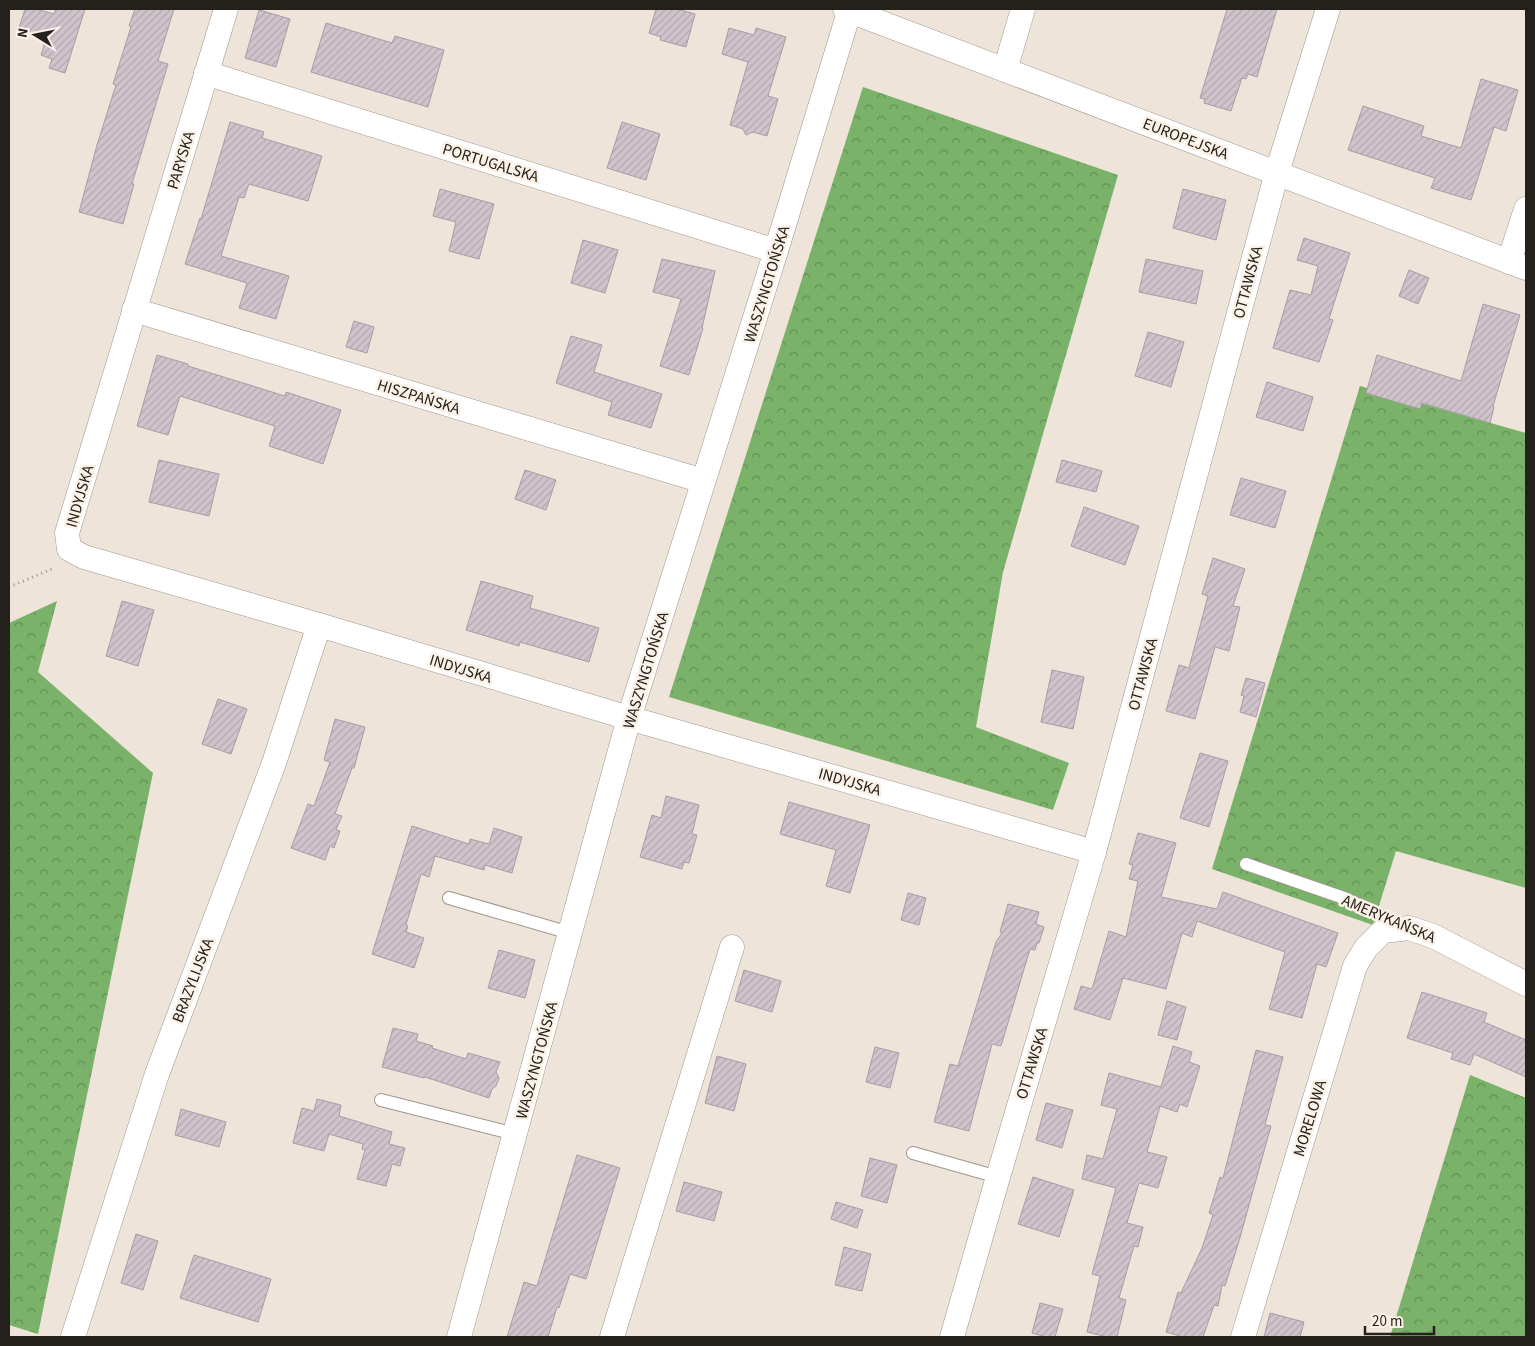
<svg xmlns="http://www.w3.org/2000/svg" width="1535" height="1346" viewBox="0 0 1535 1346" font-family="'Source Sans 3',sans-serif">
<style>
.forest{fill:url(#forest-crowns)}
.building{fill:url(#building-hatch);stroke:#a79ca4}
.lines{fill:none;stroke-linecap:round;stroke-linejoin:round}
.service-casing{stroke:#9f968c;stroke-width:14}
.minor-casing{stroke:#9f968c;stroke-width:25}
.path{stroke:#9b938c;stroke-width:3;stroke-dasharray:1 4;stroke-linecap:butt}
.service{stroke:#fff;stroke-width:12}
.minor{stroke:#fff;stroke-width:24}
.labels{text-anchor:middle;stroke-width:5;stroke-linejoin:round;paint-order:stroke}
.street-label{font-size:16px;fill:#24211d;stroke:#fbf1e7}
</style>
<defs>
<pattern id="forest-crowns" width="20" height="18" patternUnits="userSpaceOnUse" patternTransform="scale(1.25)"><rect width="20" height="18" fill="#79b268"/><path d="M2 6a3 3 0 1 1 6 0M12 15a3 3 0 1 1 6 0" fill="none" stroke="#639055"/></pattern>
<pattern id="building-hatch" width="6" height="6" patternUnits="userSpaceOnUse" patternTransform="scale(1.25)"><rect width="6" height="6" fill="#d0c4cc"/><path d="M-1 1l2-2M0 6l6-6M5 7l2-2" fill="none" stroke="#b2a8af"/></pattern>
</defs>
<rect width="100%" height="100%" fill="#eee4da"/>
<!-- forest -->
<g class="forest">
<path d="M 863,87 L 1118,175 L 1003,572 L 976,727 L 1069,763 L 1053,810 L 669,697 Z"/>
<path d="M 1360,386 L 1526,433 L 1526,888 L 1396,851 L 1373,925 L 1212,869 Z"/>
<path d="M 57,601 L 38,672 L 153,773 L 38,1334 L 9,1325 L 9,623 Z"/>
<path d="M 1470,1075 L 1526,1098 L 1526,1337 L 1390,1337 Z"/>
</g>
<!-- building -->
<g class="building">
<path d="M 25,9 L 36,9 L 54,14 L 56,9 L 85,9 L 65,73 L 49,68 L 52,59 L 41,55 L 46,39 L 18,31 Z"/>
<path d="M 135,9 L 174,9 L 158,61 L 168,64 L 132,184 L 134,184 L 123,224 L 79,212 L 97,145 L 116,85 L 113,84 L 131,27 L 129,26 Z"/>
<path d="M 656,9 L 677,9 L 695,14 L 686,47 L 660,40 L 661,37 L 649,33 Z"/>
<path d="M 1227,9 L 1277,9 L 1257,77 L 1248,74 L 1246,79 L 1242,78 L 1231,111 L 1204,103 L 1205,99 L 1200,98 Z"/>
<path d="M 259,10 L 290,19 L 276,67 L 245,58 Z"/>
<path d="M 326,23 L 392,43 L 395,36 L 444,50 L 428,107 L 311,72 Z"/>
<path d="M 729,28 L 754,35 L 756,28 L 786,37 L 768,96 L 778,99 L 767,136 L 753,132 L 746,135 L 743,129 L 730,125 L 748,62 L 722,54 Z"/>
<path d="M 1481,79 L 1518,90 L 1506,131 L 1494,127 L 1471,200 L 1431,188 L 1435,178 L 1348,150 L 1363,106 L 1424,126 L 1421,136 L 1461,148 Z"/>
<path d="M 230,122 L 264,132 L 262,138 L 322,156 L 308,201 L 249,184 L 244,198 L 239,197 L 221,256 L 289,276 L 276,319 L 239,308 L 247,283 L 185,264 L 200,218 L 201,219 Z"/>
<path d="M 622,122 L 660,134 L 646,180 L 607,168 Z"/>
<path d="M 440,189 L 494,204 L 479,259 L 449,251 L 456,222 L 433,216 Z"/>
<path d="M 1183,189 L 1226,200 L 1216,240 L 1173,228 Z"/>
<path d="M 1304,238 L 1350,253 L 1329,319 L 1333,320 L 1319,362 L 1273,348 L 1290,290 L 1311,295 L 1318,266 L 1297,260 Z"/>
<path d="M 583,240 L 618,250 L 605,293 L 571,283 Z"/>
<path d="M 662,259 L 715,271 L 702,328 L 703,328 L 689,375 L 660,366 L 681,299 L 653,292 Z"/>
<path d="M 1146,259 L 1203,271 L 1196,304 L 1139,292 Z"/>
<path d="M 1409,270 L 1429,278 L 1418,304 L 1399,296 Z"/>
<path d="M 1483,304 L 1520,315 L 1493,406 L 1494,407 L 1490,423 L 1422,403 L 1420,409 L 1366,393 L 1377,355 L 1461,381 Z"/>
<path d="M 354,321 L 374,327 L 367,353 L 346,347 Z"/>
<path d="M 1148,332 L 1184,342 L 1171,387 L 1135,376 Z"/>
<path d="M 571,336 L 602,345 L 594,372 L 662,394 L 651,428 L 608,415 L 612,402 L 556,383 Z"/>
<path d="M 157,355 L 188,364 L 188,366 L 285,396 L 286,392 L 341,410 L 323,464 L 269,446 L 275,426 L 180,396 L 168,435 L 137,426 Z"/>
<path d="M 1267,382 L 1313,397 L 1303,431 L 1256,417 Z"/>
<path d="M 159,460 L 219,474 L 209,516 L 149,502 Z"/>
<path d="M 1062,460 L 1102,471 L 1096,492 L 1056,482 Z"/>
<path d="M 525,470 L 556,480 L 546,510 L 515,499 Z"/>
<path d="M 1241,478 L 1286,491 L 1275,528 L 1230,515 Z"/>
<path d="M 1084,507 L 1139,526 L 1125,565 L 1071,546 Z"/>
<path d="M 1213,558 L 1245,569 L 1233,606 L 1240,607 L 1229,651 L 1215,647 L 1195,719 L 1166,711 L 1179,665 L 1189,668 L 1208,596 L 1202,594 Z"/>
<path d="M 481,581 L 533,596 L 530,608 L 599,628 L 589,662 L 520,642 L 519,646 L 466,630 Z"/>
<path d="M 122,601 L 154,610 L 138,666 L 106,656 Z"/>
<path d="M 1052,670 L 1084,677 L 1073,729 L 1041,722 Z"/>
<path d="M 1246,678 L 1265,683 L 1256,717 L 1240,712 L 1244,696 L 1241,695 Z"/>
<path d="M 218,699 L 247,709 L 231,754 L 202,744 Z"/>
<path d="M 335,719 L 365,727 L 354,768 L 352,768 L 335,814 L 342,816 L 336,830 L 340,831 L 334,848 L 330,846 L 325,860 L 291,848 L 308,804 L 314,806 L 330,762 L 324,760 Z"/>
<path d="M 1200,753 L 1228,761 L 1209,827 L 1180,818 Z"/>
<path d="M 666,796 L 699,805 L 692,834 L 697,835 L 689,863 L 684,862 L 682,869 L 640,857 L 652,815 L 661,818 Z"/>
<path d="M 789,802 L 870,825 L 850,893 L 826,886 L 836,850 L 780,834 Z"/>
<path d="M 412,826 L 469,844 L 470,839 L 489,844 L 494,828 L 522,837 L 512,873 L 485,865 L 484,870 L 435,856 L 429,877 L 421,874 L 406,925 L 408,926 L 406,932 L 424,938 L 414,968 L 372,954 Z"/>
<path d="M 1138,833 L 1176,843 L 1161,897 L 1217,909 L 1223,892 L 1338,933 L 1326,967 L 1317,964 L 1302,1018 L 1269,1009 L 1285,952 L 1197,921 L 1192,937 L 1182,933 L 1166,989 L 1123,978 L 1110,1020 L 1074,1009 L 1081,986 L 1092,989 L 1109,931 L 1126,937 L 1138,881 L 1129,879 L 1133,865 L 1129,864 Z"/>
<path d="M 908,893 L 926,898 L 919,925 L 901,920 Z"/>
<path d="M 1008,904 L 1039,912 L 1036,924 L 1044,927 L 1039,943 L 1037,943 L 1035,950 L 1030,949 L 1001,1046 L 992,1044 L 969,1131 L 934,1122 L 950,1064 L 958,1066 L 996,942 L 1002,933 L 1000,932 Z"/>
<path d="M 499,950 L 535,960 L 525,998 L 488,988 Z"/>
<path d="M 744,970 L 781,981 L 772,1012 L 735,1001 Z"/>
<path d="M 1422,992 L 1487,1013 L 1484,1022 L 1526,1040 L 1526,1077 L 1474,1054 L 1470,1065 L 1451,1059 L 1453,1053 L 1407,1038 Z"/>
<path d="M 1167,1001 L 1186,1007 L 1177,1040 L 1158,1035 Z"/>
<path d="M 393,1028 L 418,1034 L 416,1041 L 433,1046 L 432,1048 L 466,1059 L 468,1053 L 500,1062 L 496,1072 L 499,1078 L 496,1086 L 492,1089 L 489,1098 L 425,1077 L 424,1078 L 382,1067 Z"/>
<path d="M 1173,1046 L 1192,1052 L 1189,1062 L 1200,1066 L 1187,1107 L 1180,1104 L 1177,1112 L 1160,1106 L 1147,1152 L 1167,1157 L 1158,1188 L 1139,1183 L 1127,1223 L 1143,1227 L 1138,1247 L 1134,1246 L 1119,1298 L 1126,1300 L 1117,1337 L 1107,1337 L 1087,1332 L 1100,1276 L 1092,1274 L 1116,1188 L 1082,1179 L 1087,1155 L 1103,1159 L 1117,1109 L 1101,1105 L 1109,1073 L 1161,1087 Z"/>
<path d="M 875,1047 L 899,1053 L 890,1088 L 866,1082 Z"/>
<path d="M 1256,1050 L 1283,1057 L 1265,1125 L 1271,1126 L 1239,1241 L 1225,1286 L 1222,1285 L 1218,1306 L 1214,1305 L 1203,1337 L 1183,1337 L 1166,1332 L 1178,1292 L 1181,1293 L 1202,1248 L 1213,1215 L 1209,1213 L 1220,1177 L 1223,1178 Z"/>
<path d="M 717,1056 L 746,1064 L 734,1111 L 705,1103 Z"/>
<path d="M 317,1099 L 341,1105 L 339,1116 L 392,1132 L 389,1144 L 405,1148 L 400,1166 L 392,1164 L 386,1186 L 357,1179 L 365,1150 L 362,1149 L 363,1144 L 329,1134 L 324,1151 L 293,1143 L 302,1108 L 314,1111 Z"/>
<path d="M 1046,1103 L 1073,1110 L 1062,1148 L 1036,1140 Z"/>
<path d="M 181,1109 L 226,1122 L 219,1147 L 175,1135 Z"/>
<path d="M 577,1155 L 620,1168 L 586,1279 L 570,1274 L 559,1308 L 557,1307 L 548,1337 L 507,1337 L 524,1282 L 537,1286 Z"/>
<path d="M 870,1158 L 897,1165 L 887,1203 L 861,1196 Z"/>
<path d="M 1033,1177 L 1074,1190 L 1059,1237 L 1018,1224 Z"/>
<path d="M 684,1182 L 722,1192 L 714,1221 L 676,1211 Z"/>
<path d="M 836,1202 L 863,1210 L 857,1228 L 831,1219 Z"/>
<path d="M 136,1234 L 158,1241 L 143,1290 L 121,1283 Z"/>
<path d="M 844,1247 L 871,1254 L 862,1291 L 835,1285 Z"/>
<path d="M 194,1255 L 271,1279 L 258,1322 L 180,1298 Z"/>
<path d="M 1040,1303 L 1063,1309 L 1055,1337 L 1046,1337 L 1032,1333 Z"/>
<path d="M 1270,1313 L 1304,1322 L 1300,1337 L 1264,1337 Z"/>
</g>
<g class="lines">
<!-- service casing -->
<g class="service-casing">
<g id="service">
<path d="M 1246,864 L 1344,898 L 1404,926"/>
<path d="M 449,898 L 570,933"/>
<path d="M 381,1100 L 515,1134"/>
<path d="M 913,1153 L 998,1177"/>
</g>
</g>
<!-- minor casing -->
<g class="minor-casing">
<g id="minor">
<path d="M 226,9 L 67,533 L 69,549 L 84,557 L 319,625 L 629,718 L 1094,852"/>
<path d="M 845,9 L 1526,268"/>
<path d="M 1005,70 L 1023,9"/>
<path d="M 206,73 L 776,251"/>
<path d="M 1509,262 L 1526,209"/>
<path d="M 134,310 L 703,481"/>
<path d="M 73,1337 L 157,1074 L 274,763 L 319,625"/>
<path d="M 459,1337 L 629,718 L 776,251 L 850,9"/>
<path d="M 612,1337 L 732,947"/>
<path d="M 952,1337 L 998,1177 L 1094,852 L 1277,172 L 1328,9"/>
<path d="M 1243,1337 L 1355,966 L 1366,948 L 1383,931 L 1409,928 L 1433,936 L 1526,984"/>
</g>
</g>
<!-- path -->
<path class="path" d="M 9,587 L 52,569 L 53,566"/>
<!-- service -->
<use href="#service" class="service"/>
<!-- minor -->
<use href="#minor" class="minor"/>
</g>
<g class="labels">
<!-- street labels -->
<g class="street-label">
<text transform="translate(1186 138) rotate(21)" y="6">EUROPEJSKA</text>
<text transform="translate(180 160) rotate(-73)" y="6">PARYSKA</text>
<text transform="translate(491 162) rotate(17)" y="6">PORTUGALSKA</text>
<text transform="translate(1247 282) rotate(-75)" y="6">OTTAWSKA</text>
<text transform="translate(766 284) rotate(-73)" y="6">WASZYNGTOŃSKA</text>
<text transform="translate(419 396) rotate(17)" y="6">HISZPAŃSKA</text>
<text transform="translate(79 496) rotate(-74)" y="6">INDYJSKA</text>
<text transform="translate(461 668) rotate(17)" y="6">INDYJSKA</text>
<text transform="translate(645 670) rotate(-73)" y="6">WASZYNGTOŃSKA</text>
<text transform="translate(1142 674) rotate(-75)" y="6">OTTAWSKA</text>
<text transform="translate(850 781) rotate(16)" y="6">INDYJSKA</text>
<text transform="translate(1389 918) rotate(23)" y="6">AMERYKAŃSKA</text>
<text transform="translate(192 980) rotate(-69)" y="6">BRAZYLIJSKA</text>
<text transform="translate(536 1060) rotate(-75)" y="6">WASZYNGTOŃSKA</text>
<text transform="translate(1031 1063) rotate(-73)" y="6">OTTAWSKA</text>
<text transform="translate(1309 1118) rotate(-73)" y="6">MORELOWA</text>
</g>
</g>
<!-- border -->
<rect width="1535" height="1346" fill="none" stroke="#24211d" stroke-width="20"/>
<!-- north arrow -->
<g transform="translate(35 35) rotate(280)" stroke="#fbf1e7" stroke-width="4" paint-order="stroke">
<path d="M0-4L9 19L0 12L-9 19Z" fill="#24211d"/>
<text y="-8" font-size="14" font-weight="bold" text-anchor="middle" fill="#24211d">N</text>
</g>
<!-- scale -->
<path d="M1365 1326v8h69v-8" fill="none" stroke="#24211d" stroke-width="2.5"/>
<text x="1372" y="1326" font-size="15" fill="#24211d" stroke="#fbf1e7" stroke-width="4" paint-order="stroke">20 m</text>
</svg>
